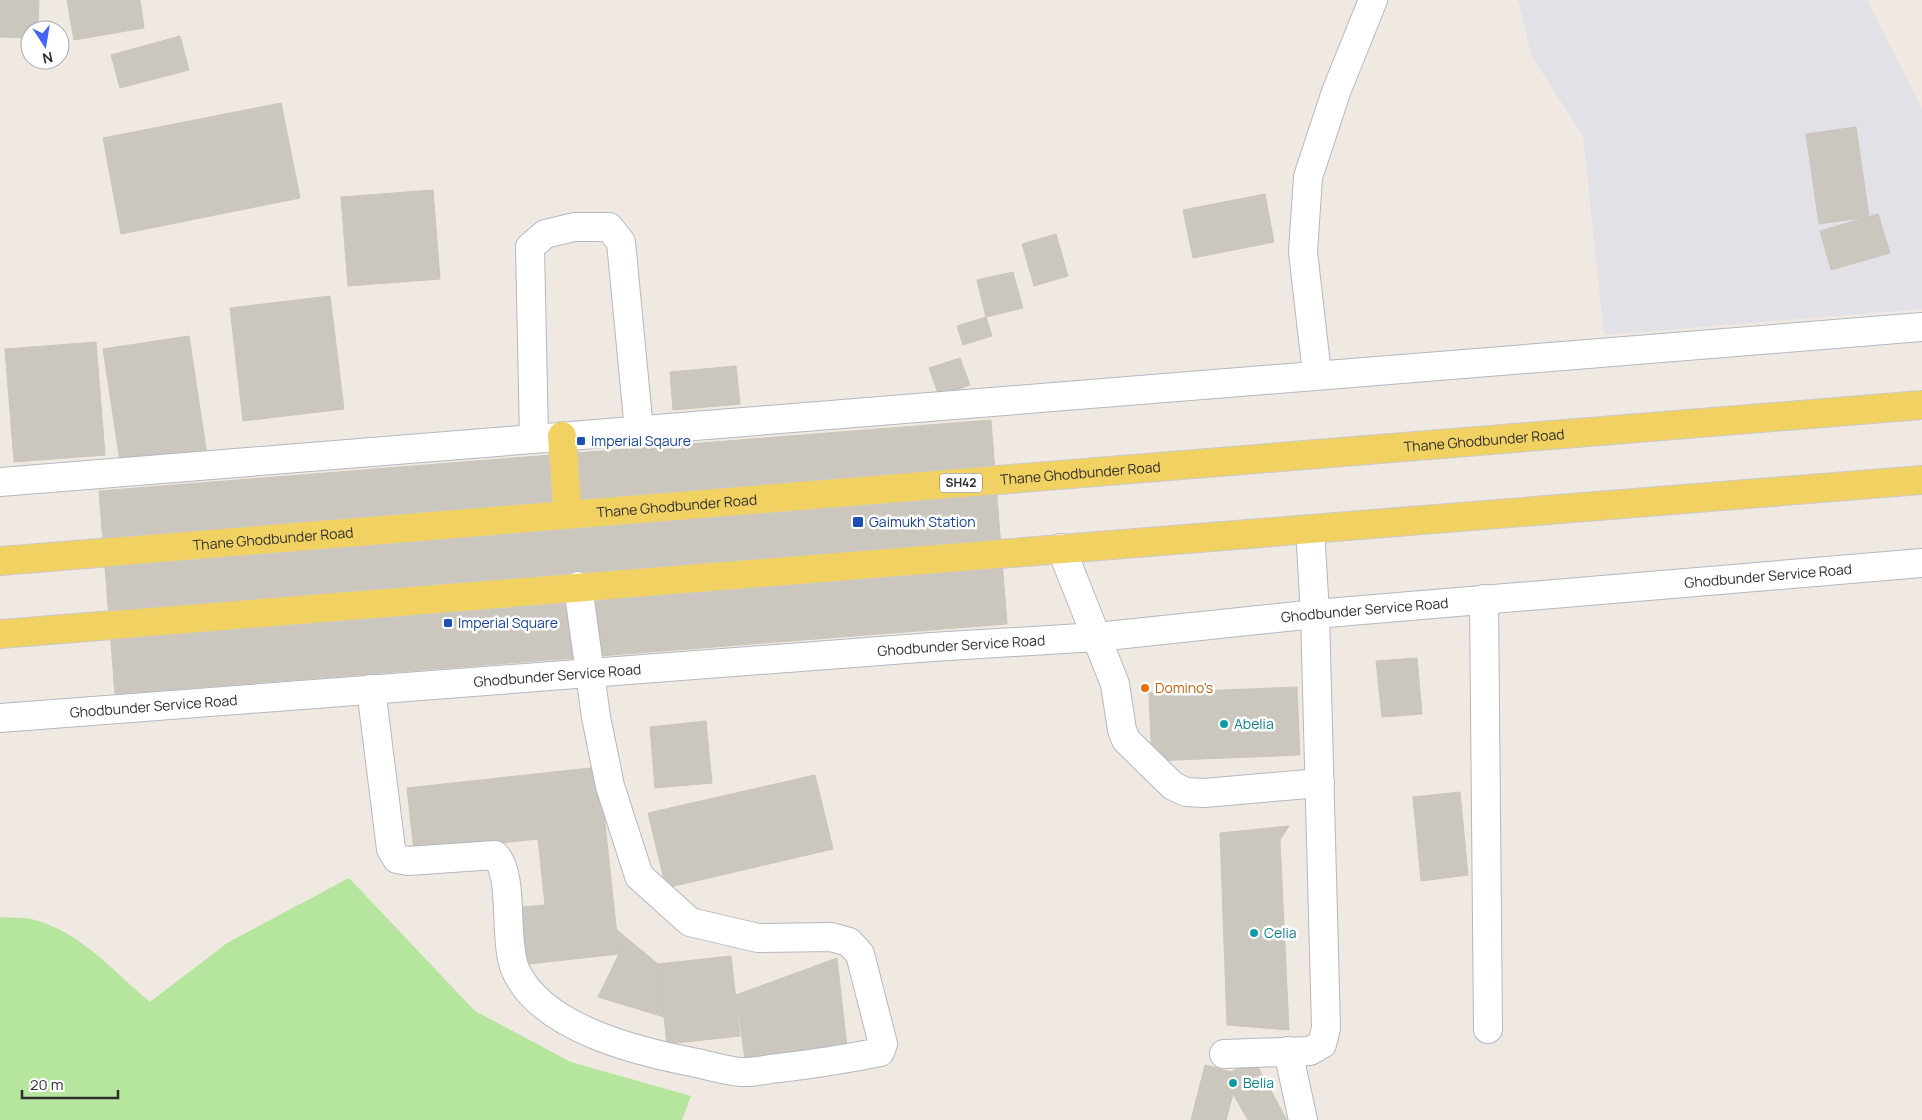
<svg xmlns="http://www.w3.org/2000/svg" width="1922" height="1120" viewBox="0 0 1922 1120" font-family="Manrope,sans-serif">
<style>
.industrial{fill:#e3e1e8}
.green{fill:#b6e59e}
.building{fill:#cbc7bf;stroke:#cbc5ba}
.lines{fill:none;stroke-linecap:round;stroke-linejoin:round}
.minor-casing{stroke:#b4b7c1;stroke-width:30}
.major-casing{stroke:#c9c9c9;stroke-width:30}
.minor{stroke:#fff;stroke-width:28}
.major{stroke:#f2d163;stroke-width:28}
.transit-dot{fill:#1a4fb4;stroke:#fff;stroke-width:2}
.food-dot{fill:#e8710a;stroke:#fff;stroke-width:2}
.culture-dot{fill:#0f9aa8;stroke:#fff;stroke-width:2}
.labels{text-anchor:middle;stroke-width:5;stroke-linejoin:round;paint-order:stroke}
.shield{fill:#fff;stroke:#6d6d6d;stroke-width:1}
.shield-label{font-size:12px;font-weight:bold;fill:#2e2e2e}
.transit-label{font-size:14px;fill:#164399;stroke:#fff;text-anchor:start}
.street-label{font-size:14px;fill:#2e2e2e;stroke:#fff}
.food-label{font-size:14px;fill:#c56008;stroke:#fff;text-anchor:start}
.culture-label{font-size:14px;fill:#0d838f;stroke:#fff;text-anchor:start}
</style>
<rect width="100%" height="100%" fill="#efe9e1"/>
<!-- industrial -->
<path class="industrial" d="M 1518,0 L 1867,0 L 1922,109 L 1922,309 L 1604,335 L 1583,136 L 1531,55 Z"/>
<!-- green -->
<path class="green" d="M 349,878 L 475,1011 L 571,1062 L 691,1096 L 682,1120 L 0,1120 L 0,917 C 10,918 21,917 31,919 C 79,930 114,972 150,1002 L 227,943 Z"/>
<!-- building -->
<g class="building">
<path d="M 0,0 L 39,0 L 38,30 L 30,30 L 30,38 L 0,37 Z"/>
<path d="M 67,0 L 140,0 L 144,28 L 74,40 Z"/>
<path d="M 180,36 L 189,70 L 120,88 L 111,55 Z"/>
<path d="M 281,103 L 300,198 L 121,234 L 103,138 Z"/>
<path d="M 1856,127 L 1869,217 L 1819,224 L 1806,134 Z"/>
<path d="M 433,190 L 440,279 L 348,286 L 341,197 Z"/>
<path d="M 1265,194 L 1274,242 L 1193,258 L 1183,210 Z"/>
<path d="M 1878,214 L 1890,253 L 1831,270 L 1820,231 Z"/>
<path d="M 1056,234 L 1068,276 L 1034,286 L 1022,244 Z"/>
<path d="M 1013,272 L 1023,308 L 986,317 L 977,280 Z"/>
<path d="M 330,296 L 344,409 L 243,421 L 230,308 Z"/>
<path d="M 986,317 L 992,336 L 963,345 L 957,326 Z"/>
<path d="M 189,336 L 207,455 L 121,468 L 103,349 Z"/>
<path d="M 96,342 L 105,455 L 14,462 L 5,349 Z"/>
<path d="M 960,358 L 970,385 L 939,396 L 929,368 Z"/>
<path d="M 736,366 L 740,404 L 673,410 L 670,372 Z"/>
<path d="M 991,420 L 1007,624 L 115,694 L 99,491 Z"/>
<path d="M 1417,658 L 1422,714 L 1382,717 L 1376,661 Z"/>
<path d="M 1297,687 L 1300,755 L 1152,761 L 1149,693 Z"/>
<path d="M 706,721 L 712,783 L 655,788 L 650,727 Z"/>
<path d="M 599,767 L 619,954 L 519,965 L 513,908 L 545,905 L 538,839 L 414,852 L 407,788 Z"/>
<path d="M 815,775 L 833,849 L 666,888 L 648,813 Z"/>
<path d="M 1460,792 L 1468,875 L 1421,881 L 1413,797 Z"/>
<path d="M 1289,826 L 1280,840 L 1289,1030 L 1227,1025 L 1220,833 Z"/>
<path d="M 617,930 L 658,964 L 664,1017 L 598,997 L 619,954 Z"/>
<path d="M 731,956 L 740,1036 L 667,1044 L 658,964 Z"/>
<path d="M 837,958 L 848,1056 L 746,1067 L 736,995 Z"/>
<path d="M 1254,1060 L 1287,1120 L 1248,1120 L 1233,1094 L 1226,1120 L 1191,1120 L 1205,1065 L 1231,1072 Z"/>
</g>
<g class="lines">
<!-- minor casing -->
<g class="minor-casing">
<g id="minor">
<path d="M 1317,374 L 1303,252 L 1308,177 L 1336,92 L 1373,0"/>
<path d="M 534,438 L 530,247 L 545,234 L 574,227 L 609,227 L 621,242 L 639,430"/>
<path d="M 0,482 L 1922,327"/>
<path d="M 1061,548 L 1115,684 L 1122,730 L 1126,740 L 1173,786 L 1186,792 L 1204,793 L 1320,783"/>
<path d="M 1484,599 L 1488,1029"/>
<path d="M 371,689 L 391,849 L 397,859 L 408,861 L 495,855 C 515,875 503,939 515,969 C 541,1029 639,1052 697,1063 C 711,1066 726,1071 741,1072 C 753,1073 767,1069 779,1068 C 813,1064 846,1059 880,1052 L 883,1044 L 860,954 L 849,942 L 831,937 L 758,938 L 690,922 L 639,876 L 610,786 L 596,717 L 578,586"/>
<path id="s1" d="M 0,718 L 932,647 L 1097,637 L 1315,614 L 1922,563"/>
<path d="M 1288,1051 L 1303,1120"/>
<path d="M 1224,1054 L 1310,1051 L 1322,1044 L 1326,1028 L 1315,614 L 1310,529"/>
</g>
</g>
<!-- major casing -->
<g class="major-casing">
<g id="major">
<path d="M 562,436 L 568,515"/>
<path id="s2" d="M 0,561 L 1922,405"/>
<path d="M 0,634 L 1922,480"/>
</g>
</g>
<!-- minor -->
<use href="#minor" class="minor"/>
<!-- major -->
<use href="#major" class="major"/>
</g>
<!-- markers -->
<g class="transit-dot">
<rect x="576" y="436" width="10" height="10" rx="2.5"/>
<rect x="852" y="516" width="12" height="12" rx="2.5"/>
<rect x="443" y="618" width="10" height="10" rx="2.5"/>
</g>
<circle class="food-dot" cx="1145" cy="688" r="5"/>
<g class="culture-dot">
<circle cx="1224" cy="724" r="5"/>
<circle cx="1254" cy="933" r="5"/>
<circle cx="1233" cy="1083" r="5"/>
</g>
<g class="labels">
<!-- shield labels -->
<rect class="shield" x="940" y="473.5" width="42" height="19" rx="4"/>
<g class="shield-label">
<text x="961" y="487">SH42</text>
</g>
<!-- transit labels -->
<g class="transit-label">
<text x="591" y="446">Imperial Sqaure</text>
<text x="869" y="527">Gaimukh Station</text>
<text x="458" y="628">Imperial Square</text>
</g>
<!-- street labels -->
<g class="street-label">
<text dy="5" stroke="none"><textPath href="#s2" startOffset="1489">Thane Ghodbunder Road</textPath></text>
<text dy="5" stroke="none"><textPath href="#s2" startOffset="1084">Thane Ghodbunder Road</textPath></text>
<text dy="5" stroke="none"><textPath href="#s2" startOffset="679">Thane Ghodbunder Road</textPath></text>
<text dy="5" stroke="none"><textPath href="#s2" startOffset="274">Thane Ghodbunder Road</textPath></text>
<text dy="5" stroke="none"><textPath href="#s1" startOffset="1774">Ghodbunder Service Road</textPath></text>
<text dy="5" stroke="none"><textPath href="#s1" startOffset="1369">Ghodbunder Service Road</textPath></text>
<text dy="5" stroke="none"><textPath href="#s1" startOffset="964">Ghodbunder Service Road</textPath></text>
<text dy="5" stroke="none"><textPath href="#s1" startOffset="559">Ghodbunder Service Road</textPath></text>
<text dy="5" stroke="none"><textPath href="#s1" startOffset="154">Ghodbunder Service Road</textPath></text>
</g>
<!-- food labels -->
<g class="food-label">
<text x="1155" y="693">Domino's</text>
</g>
<!-- culture labels -->
<g class="culture-label">
<text x="1234" y="729">Abelia</text>
<text x="1264" y="938">Celia</text>
<text x="1243" y="1088">Belia</text>
</g>
</g>
<!-- north arrow -->
<g transform="translate(45 45) rotate(168)"><circle r="24" fill="#ffffff" stroke="#ababab"/>
<path d="M0-4L9 19L0 12L-9 19Z" fill="#4264fb"/>
<text y="-8" font-size="14" font-weight="bold" text-anchor="middle" fill="#2e2e2e">N</text>
</g>
<!-- scale -->
<path d="M22 1090v8h96v-8" fill="none" stroke="#2e2e2e" stroke-width="2.5"/>
<text x="30" y="1090" font-size="15" fill="#2e2e2e" stroke="#ffffff" stroke-width="4" paint-order="stroke">20 m</text>
</svg>
